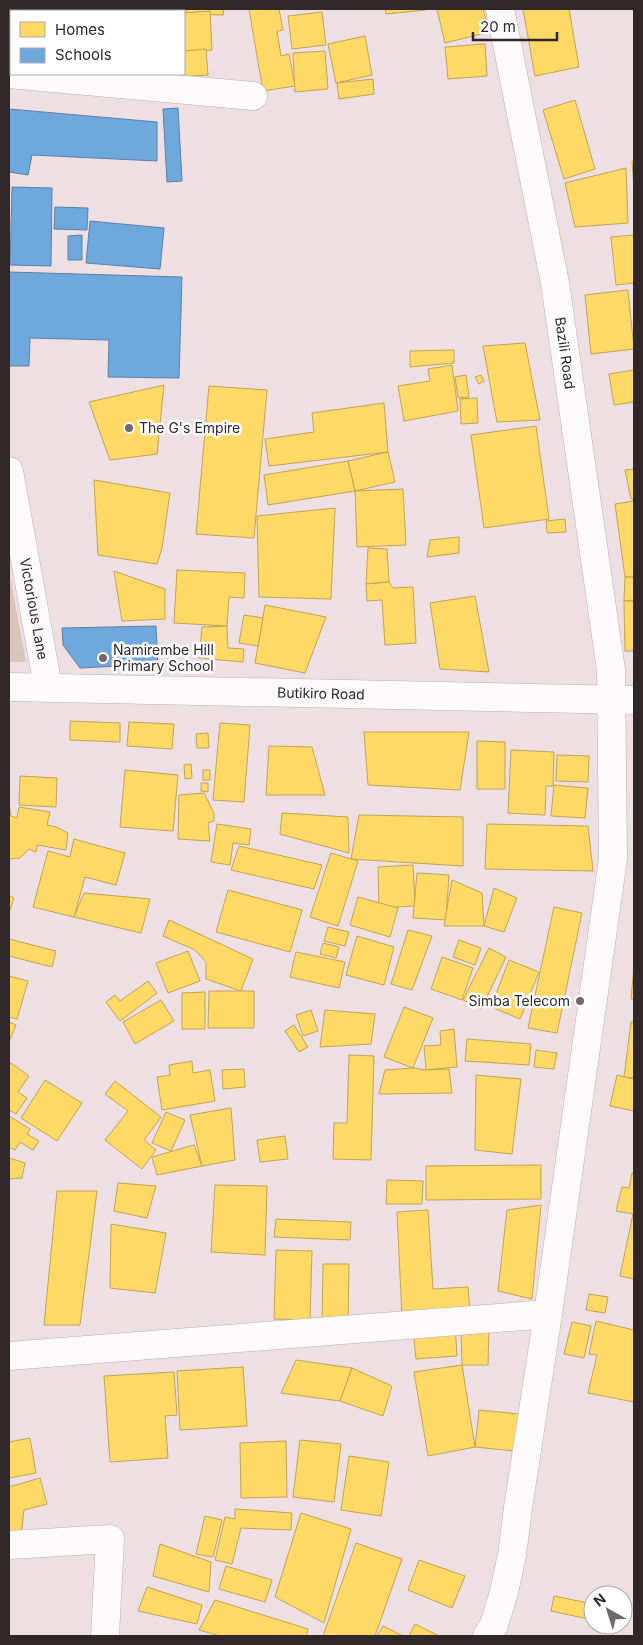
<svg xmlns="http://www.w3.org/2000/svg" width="643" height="1645" viewBox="0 0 643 1645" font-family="Inter,sans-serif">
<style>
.green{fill:#d8c6b9}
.homes{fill:#ffd966;stroke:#c1a454}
.schools{fill:#6fa8dc;stroke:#5c81a6}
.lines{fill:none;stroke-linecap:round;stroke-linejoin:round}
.minor-casing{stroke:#baafb2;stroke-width:29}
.minor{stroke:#fcfafb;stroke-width:28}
.poi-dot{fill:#72676a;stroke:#fff;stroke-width:2}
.labels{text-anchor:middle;stroke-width:5;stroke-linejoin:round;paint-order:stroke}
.street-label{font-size:14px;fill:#302729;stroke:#fff}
.poi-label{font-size:14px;fill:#302729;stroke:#fff;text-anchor:start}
</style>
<rect width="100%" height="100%" fill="#eddfe2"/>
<!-- green -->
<path class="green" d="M 9,571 L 26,662 L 9,662 Z"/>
<!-- homes -->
<g class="homes">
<path d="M 35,9 L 77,9 L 107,11 L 35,11 Z"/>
<path d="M 186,9 L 224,9 L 223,15 L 186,14 Z"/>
<path d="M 249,9 L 279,9 L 283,30 L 277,31 L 281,56 L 289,54 L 295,86 L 263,91 Z"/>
<path d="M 385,9 L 426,9 L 426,10 L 386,14 Z"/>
<path d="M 437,9 L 483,9 L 489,32 L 445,43 Z"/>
<path d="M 523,9 L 569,9 L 579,67 L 535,76 Z"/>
<path d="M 210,11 L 212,50 L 184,52 L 184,13 Z"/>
<path d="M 322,12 L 326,45 L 292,49 L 288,16 Z"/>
<path d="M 365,36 L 372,75 L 336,83 L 328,44 Z"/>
<path d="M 485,44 L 487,76 L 448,79 L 445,47 Z"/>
<path d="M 206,49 L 208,75 L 161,78 L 160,74 L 184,74 L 184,51 Z"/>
<path d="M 325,51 L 328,89 L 295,92 L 293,53 Z"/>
<path d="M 373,79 L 374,94 L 339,99 L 337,83 Z"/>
<path d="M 575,100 L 595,169 L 564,179 L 543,110 Z"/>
<path d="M 632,161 L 634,161 L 634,186 Z"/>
<path d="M 626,168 L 628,223 L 575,227 L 565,183 Z"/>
<path d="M 634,235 L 634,283 L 616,285 L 611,237 Z"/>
<path d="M 628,290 L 634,349 L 591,354 L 585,295 Z"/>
<path d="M 525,343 L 540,420 L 497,422 L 483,346 Z"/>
<path d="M 454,350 L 454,363 L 410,367 L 410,351 Z"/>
<path d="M 452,365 L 458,411 L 404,421 L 398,386 L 430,381 L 428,369 Z"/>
<path d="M 634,370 L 634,402 L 614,405 L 609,374 Z"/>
<path d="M 466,375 L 469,397 L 458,398 L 455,377 Z"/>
<path d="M 481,375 L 484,381 L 479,384 L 475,377 Z"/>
<path d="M 164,385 L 157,454 L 110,460 L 89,402 Z"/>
<path d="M 209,386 L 267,390 L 254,538 L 196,534 Z"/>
<path d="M 477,398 L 478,423 L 461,424 L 460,399 Z"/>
<path d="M 384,403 L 388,452 L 269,466 L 265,439 L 314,432 L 312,413 Z"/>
<path d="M 536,426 L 549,519 L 484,528 L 471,435 Z"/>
<path d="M 388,452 L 395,482 L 355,491 L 348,461 Z"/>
<path d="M 348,461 L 355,491 L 268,505 L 264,475 Z"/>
<path d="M 634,469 L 634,500 L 631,499 L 625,470 Z"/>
<path d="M 94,480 L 170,493 L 162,548 L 157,564 L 98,555 Z"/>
<path d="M 403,489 L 406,545 L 357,547 L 355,491 Z"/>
<path d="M 634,501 L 634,577 L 625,577 L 615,504 Z"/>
<path d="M 335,508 L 331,599 L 259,597 L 257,516 Z"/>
<path d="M 565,519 L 566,532 L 547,533 L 546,521 Z"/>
<path d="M 459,537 L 459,553 L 427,557 L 430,540 Z"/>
<path d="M 368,548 L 387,549 L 389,582 L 366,584 Z"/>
<path d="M 177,570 L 245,573 L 244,598 L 229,597 L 227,626 L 174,623 Z"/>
<path d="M 114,571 L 165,589 L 165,619 L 122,621 Z"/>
<path d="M 625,577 L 634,577 L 634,601 L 624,601 Z"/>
<path d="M 389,582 L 393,588 L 413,587 L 416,643 L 385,645 L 382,600 L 367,601 L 366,584 Z"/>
<path d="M 475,596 L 489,672 L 440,669 L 430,603 Z"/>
<path d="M 624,601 L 634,601 L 634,651 L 625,651 Z"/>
<path d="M 265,605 L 326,617 L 305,673 L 255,663 Z"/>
<path d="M 244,615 L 263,618 L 258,646 L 239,643 Z"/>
<path d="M 227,626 L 228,648 L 244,649 L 243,662 L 199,658 L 202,627 Z"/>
<path d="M 70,721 L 120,723 L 120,742 L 70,740 Z"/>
<path d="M 129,722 L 174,724 L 172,749 L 127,746 Z"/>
<path d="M 220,723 L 250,725 L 244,802 L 213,800 Z"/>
<path d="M 364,732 L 469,732 L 460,790 L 368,785 Z"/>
<path d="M 208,733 L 209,748 L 197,748 L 196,734 Z"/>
<path d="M 477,741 L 505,742 L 505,789 L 477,789 Z"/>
<path d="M 269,746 L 312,747 L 325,795 L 266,795 Z"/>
<path d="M 511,750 L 554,752 L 553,786 L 546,786 L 545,815 L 508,813 Z"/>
<path d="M 557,755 L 589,756 L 588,782 L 556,781 Z"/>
<path d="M 191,764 L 192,778 L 185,779 L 184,765 Z"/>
<path d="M 125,770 L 178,775 L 173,831 L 120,827 Z"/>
<rect x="203" y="770" width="7" height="10"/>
<path d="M 20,776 L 57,778 L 56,807 L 19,805 Z"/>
<path d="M 201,783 L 208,783 L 208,792 L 201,791 Z"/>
<path d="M 554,785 L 588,788 L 585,818 L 551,816 Z"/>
<path d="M 204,793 L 214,813 L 214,821 L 208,823 L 210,841 L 178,839 L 179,795 Z"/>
<path d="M 9,804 L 11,816 L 17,818 L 19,807 L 50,812 L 47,825 L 56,827 L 68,833 L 66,850 L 37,845 L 36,852 L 29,849 L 20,858 L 9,859 Z"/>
<path d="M 282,813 L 348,817 L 349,853 L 280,834 Z"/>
<path d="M 359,815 L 463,817 L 463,866 L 351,859 Z"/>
<path d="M 217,824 L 251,829 L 249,845 L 233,843 L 230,865 L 211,862 Z"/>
<path d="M 487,824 L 588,826 L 593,871 L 485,869 Z"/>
<path d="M 74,839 L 125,853 L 116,885 L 85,877 L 74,917 L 33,907 L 48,851 L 70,857 Z"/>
<path d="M 239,846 L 322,865 L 314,889 L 231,870 Z"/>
<path d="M 331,853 L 358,861 L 338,926 L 310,917 Z"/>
<path d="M 413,865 L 415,906 L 379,908 L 378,867 Z"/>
<path d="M 417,873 L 449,875 L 446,920 L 413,918 Z"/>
<path d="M 452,880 L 482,893 L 484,926 L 444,926 Z"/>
<path d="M 494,888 L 517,898 L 504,932 L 484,926 Z"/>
<path d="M 228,890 L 302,910 L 290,952 L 216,932 Z"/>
<path d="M 84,893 L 150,899 L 141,933 L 74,917 Z"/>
<path d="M 9,896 L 14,898 L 9,913 Z"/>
<path d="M 358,897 L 398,908 L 390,937 L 350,925 Z"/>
<path d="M 554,907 L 582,913 L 557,1033 L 528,1028 Z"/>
<path d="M 169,920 L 253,959 L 241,991 L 206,979 L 206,962 L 195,950 L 163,936 Z"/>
<path d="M 328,927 L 349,932 L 345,946 L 324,941 Z"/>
<path d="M 408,930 L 432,936 L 412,990 L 391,984 Z"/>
<path d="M 357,936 L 394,947 L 384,985 L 346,975 Z"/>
<path d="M 9,939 L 56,951 L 52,967 L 9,956 Z"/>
<path d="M 459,940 L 481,948 L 475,965 L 453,957 Z"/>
<path d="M 323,943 L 339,947 L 336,958 L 320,954 Z"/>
<path d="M 489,948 L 506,957 L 481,1009 L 463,1000 Z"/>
<path d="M 188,951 L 200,981 L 168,993 L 156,963 Z"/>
<path d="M 296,952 L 345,962 L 339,988 L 290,977 Z"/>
<path d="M 442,957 L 473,968 L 462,1000 L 431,989 Z"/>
<path d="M 509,960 L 539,972 L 520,1019 L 491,1007 Z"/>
<path d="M 634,967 L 634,999 L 631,999 Z"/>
<path d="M 9,976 L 28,981 L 17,1019 L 9,1017 Z"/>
<path d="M 148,981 L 157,993 L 120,1021 L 106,1002 L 115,995 L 120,1001 Z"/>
<path d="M 209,991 L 254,991 L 254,1028 L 208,1028 Z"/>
<path d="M 205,992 L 205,1029 L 182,1029 L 182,993 Z"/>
<path d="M 161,1000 L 174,1021 L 135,1044 L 123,1022 Z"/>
<path d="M 404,1007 L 433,1018 L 413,1068 L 384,1057 Z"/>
<path d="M 311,1010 L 318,1031 L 303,1036 L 296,1015 Z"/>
<path d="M 325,1010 L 375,1014 L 371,1044 L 320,1047 Z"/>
<path d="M 9,1022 L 16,1025 L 9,1042 Z"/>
<path d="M 631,1022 L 634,1022 L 634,1078 L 624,1077 Z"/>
<path d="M 294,1025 L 308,1047 L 299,1052 L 285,1031 Z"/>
<path d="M 454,1029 L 457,1067 L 426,1070 L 424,1046 L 441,1045 L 440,1031 Z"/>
<path d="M 467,1039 L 531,1044 L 529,1065 L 465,1061 Z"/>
<path d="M 536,1050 L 557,1053 L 554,1069 L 534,1067 Z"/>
<path d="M 349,1055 L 374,1056 L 371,1160 L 333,1159 L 334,1123 L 347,1123 Z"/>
<path d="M 192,1061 L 193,1073 L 210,1070 L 215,1101 L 162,1110 L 157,1077 L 170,1075 L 169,1065 Z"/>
<path d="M 11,1063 L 29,1076 L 18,1092 L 27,1098 L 16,1114 L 9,1110 L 9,1066 Z"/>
<path d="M 413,1068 L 426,1070 L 449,1069 L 452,1093 L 379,1094 L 385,1070 Z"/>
<path d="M 244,1069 L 245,1087 L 223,1089 L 222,1070 Z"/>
<path d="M 476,1075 L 521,1079 L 512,1154 L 475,1150 Z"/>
<path d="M 617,1075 L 634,1079 L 634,1111 L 610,1106 Z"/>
<path d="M 45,1080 L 82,1103 L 57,1141 L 21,1118 Z"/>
<path d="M 115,1081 L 161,1117 L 144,1140 L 156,1150 L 142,1169 L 105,1140 L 128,1111 L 105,1094 Z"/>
<path d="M 231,1108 L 235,1160 L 202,1166 L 190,1115 Z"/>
<path d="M 166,1112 L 185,1120 L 171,1151 L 152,1143 Z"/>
<path d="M 9,1116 L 30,1129 L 27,1134 L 39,1141 L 33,1150 L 20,1142 L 15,1150 L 9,1147 Z"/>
<path d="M 285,1136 L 288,1159 L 260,1162 L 257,1140 Z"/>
<path d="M 194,1145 L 202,1166 L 157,1175 L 152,1157 Z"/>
<path d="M 9,1158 L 25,1163 L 22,1178 L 9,1179 Z"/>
<path d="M 541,1165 L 541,1199 L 426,1200 L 426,1166 Z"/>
<path d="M 632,1173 L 634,1173 L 634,1279 L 620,1276 L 633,1214 L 616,1211 L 622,1187 L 629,1188 Z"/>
<path d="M 387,1180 L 423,1181 L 422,1204 L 386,1204 Z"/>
<path d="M 118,1183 L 156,1186 L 147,1218 L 114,1211 Z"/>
<path d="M 215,1185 L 267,1186 L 265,1255 L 211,1252 Z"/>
<path d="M 57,1191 L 97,1191 L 80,1325 L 44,1325 Z"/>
<path d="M 541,1205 L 532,1299 L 498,1291 L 507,1210 Z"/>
<path d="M 428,1210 L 433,1289 L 468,1287 L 470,1312 L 402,1316 L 397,1212 Z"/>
<path d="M 276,1219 L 351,1222 L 350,1240 L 274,1237 Z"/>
<path d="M 111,1224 L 166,1233 L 155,1293 L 110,1288 Z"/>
<path d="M 276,1250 L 312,1251 L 310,1320 L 274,1319 Z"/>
<path d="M 323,1264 L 349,1264 L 348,1324 L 322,1323 Z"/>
<path d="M 589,1294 L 608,1297 L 605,1313 L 586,1310 Z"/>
<path d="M 596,1321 L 634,1330 L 634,1402 L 588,1393 L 597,1355 L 589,1354 Z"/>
<path d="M 572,1322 L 591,1326 L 584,1358 L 564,1354 Z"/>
<path d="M 455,1325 L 457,1356 L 416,1359 L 413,1329 Z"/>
<path d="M 461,1327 L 489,1327 L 488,1365 L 462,1365 Z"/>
<path d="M 296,1360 L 352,1368 L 340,1401 L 281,1393 Z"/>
<path d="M 462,1365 L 475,1447 L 428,1456 L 414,1372 Z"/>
<path d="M 243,1367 L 247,1426 L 180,1430 L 177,1371 Z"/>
<path d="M 352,1368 L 392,1386 L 383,1416 L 340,1401 Z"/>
<path d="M 174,1372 L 177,1415 L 165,1416 L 168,1458 L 110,1462 L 104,1376 Z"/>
<path d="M 479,1410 L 519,1414 L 514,1451 L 475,1447 Z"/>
<path d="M 30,1438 L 36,1473 L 9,1478 L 9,1442 Z"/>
<path d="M 300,1440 L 341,1444 L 334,1502 L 293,1497 Z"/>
<path d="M 286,1441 L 287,1497 L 241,1498 L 240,1443 Z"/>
<path d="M 349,1456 L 389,1462 L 381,1516 L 341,1510 Z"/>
<path d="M 40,1478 L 47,1504 L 24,1510 L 21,1535 L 9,1537 L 9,1487 Z"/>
<path d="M 235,1509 L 292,1513 L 291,1530 L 241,1528 L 232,1564 L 215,1560 L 225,1517 L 235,1519 Z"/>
<path d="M 301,1513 L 351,1529 L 324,1623 L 275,1597 Z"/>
<path d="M 205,1516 L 222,1520 L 213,1557 L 196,1554 Z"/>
<path d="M 356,1543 L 402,1559 L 375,1636 L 323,1636 Z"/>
<path d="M 160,1544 L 211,1562 L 209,1592 L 153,1576 Z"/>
<path d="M 419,1560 L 465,1576 L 452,1608 L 408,1590 Z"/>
<path d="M 226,1566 L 272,1580 L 265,1602 L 219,1589 Z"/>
<path d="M 147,1587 L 202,1605 L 197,1624 L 138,1611 Z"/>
<path d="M 554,1596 L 593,1604 L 593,1620 L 551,1611 Z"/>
<path d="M 215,1600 L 308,1629 L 306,1636 L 220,1636 L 199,1630 Z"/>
<path d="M 415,1624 L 439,1636 L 409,1636 Z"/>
<path d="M 383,1626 L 403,1636 L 377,1636 Z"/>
</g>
<!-- schools -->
<g class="schools">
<path d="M 178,108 L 182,181 L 167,182 L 163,109 Z"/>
<path d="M 9,109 L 157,122 L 157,161 L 32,155 L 28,175 L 9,172 Z"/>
<path d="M 12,187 L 52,188 L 51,266 L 10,265 Z"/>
<path d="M 55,207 L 88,208 L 87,230 L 54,229 Z"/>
<path d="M 90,221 L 164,228 L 160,269 L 86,263 Z"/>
<path d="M 82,235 L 82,260 L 68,260 L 68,236 Z"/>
<path d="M 9,272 L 182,277 L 179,378 L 108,377 L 109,340 L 30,338 L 29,366 L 9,366 Z"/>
<path d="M 156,626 L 158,664 L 80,668 L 63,645 L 62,628 Z"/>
</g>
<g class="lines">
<!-- minor casing -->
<g class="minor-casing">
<g id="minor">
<path d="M 9,74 L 253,96"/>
<path id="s1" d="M 9,471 L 48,687"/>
<path id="s2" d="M 9,687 L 634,700"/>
<path d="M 9,1356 L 548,1314"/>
<path d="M 9,1545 L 110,1539 L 105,1636"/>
<path d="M 487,1636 L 494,1625 L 504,1592 L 512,1555 L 518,1508 L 548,1314 L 613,859 L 611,670 L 555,283 L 500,9"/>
</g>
</g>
<!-- minor -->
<use href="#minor" class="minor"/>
</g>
<!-- markers -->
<g class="poi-dot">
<circle cx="129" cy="428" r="5"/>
<circle cx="103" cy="658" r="5"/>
<circle cx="580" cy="1001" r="5"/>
</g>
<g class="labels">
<!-- street labels -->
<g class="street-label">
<text transform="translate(565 353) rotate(82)" y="5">Bazili Road</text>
<text dy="5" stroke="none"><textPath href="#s1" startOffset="140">Victorious Lane</textPath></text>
<text dy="5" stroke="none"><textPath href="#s2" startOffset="312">Butikiro Road</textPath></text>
</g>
<!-- poi labels -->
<g class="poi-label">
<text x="139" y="433">The G's Empire</text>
<text x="113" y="655">Namirembe Hill<tspan x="113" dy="16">Primary School</tspan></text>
<text x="570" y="1006" text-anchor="end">Simba Telecom</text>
</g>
</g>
<!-- border -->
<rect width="643" height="1645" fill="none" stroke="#302729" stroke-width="20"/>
<!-- legend -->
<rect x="10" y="10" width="175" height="65" fill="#ffffff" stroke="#aca9a9"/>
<rect x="20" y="22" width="25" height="15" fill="#ffd966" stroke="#aca9a9"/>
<text x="55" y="35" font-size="15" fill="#302729">Homes</text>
<rect x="20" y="48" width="25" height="15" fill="#6fa8dc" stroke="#aca9a9"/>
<text x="55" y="60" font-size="15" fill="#302729">Schools</text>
<!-- north arrow -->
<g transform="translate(608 1610) rotate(321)"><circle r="24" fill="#ffffff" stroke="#aca9a9"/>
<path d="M0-4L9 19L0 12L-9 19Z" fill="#72676a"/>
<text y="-8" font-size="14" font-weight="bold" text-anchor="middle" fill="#302729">N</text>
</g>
<!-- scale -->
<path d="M473 32v8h84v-8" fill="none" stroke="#302729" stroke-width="2.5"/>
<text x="480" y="32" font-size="15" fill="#302729" stroke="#ffffff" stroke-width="4" paint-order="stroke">20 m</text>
</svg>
